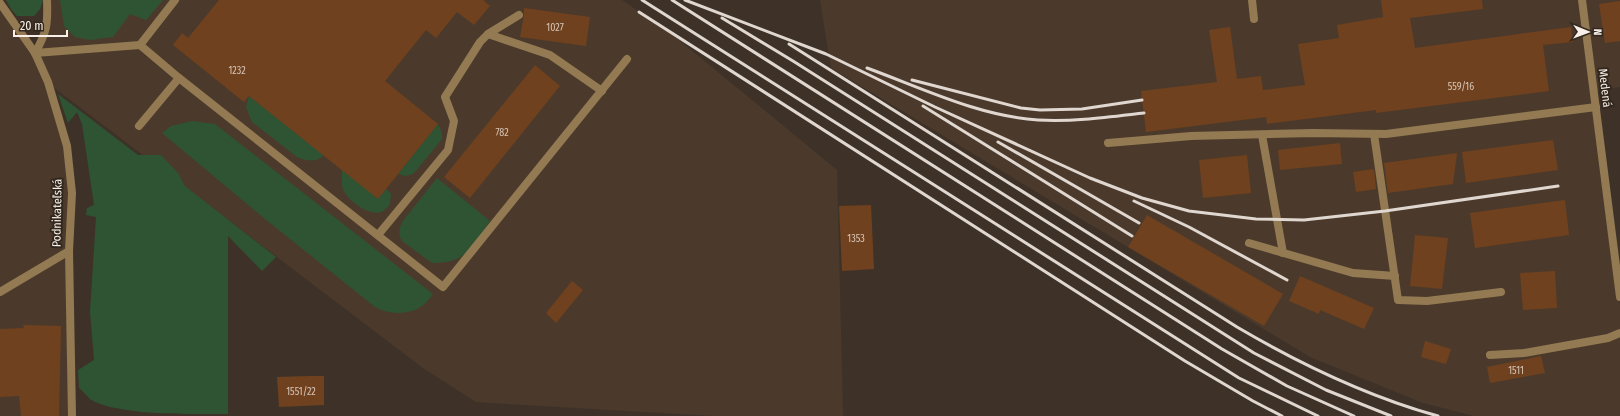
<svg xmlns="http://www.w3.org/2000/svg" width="1620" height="416" viewBox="0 0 1620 416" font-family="'Fira Sans Condensed',sans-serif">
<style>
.built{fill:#4b3a2b}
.green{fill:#2e5434}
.building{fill:#6f411e}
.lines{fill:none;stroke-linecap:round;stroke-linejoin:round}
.service{stroke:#937a52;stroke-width:8}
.minor{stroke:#937a52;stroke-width:8}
.rail{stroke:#e0d7d0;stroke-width:3}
.labels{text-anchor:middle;stroke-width:4;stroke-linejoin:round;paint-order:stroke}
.number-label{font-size:10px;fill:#d6c4b6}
.street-label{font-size:12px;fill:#f8f0e9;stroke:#33281e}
</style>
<rect width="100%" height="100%" fill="#3e3228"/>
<!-- built -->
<g class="built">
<path d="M 47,0 L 622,0 L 674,36 L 837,170 L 843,416 L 714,416 L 476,402 L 423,368 L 48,83 L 67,146 L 72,416 L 0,416 L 0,3 L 35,53 L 44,37 Z"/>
<path d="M 820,0 L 1620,0 L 1620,87 L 1594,91 L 1620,297 L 1620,416 L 1474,416 L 1423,403 L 1310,357 L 831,68 Z"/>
</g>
<!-- green -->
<g class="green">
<path d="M 6,0 L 43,0 L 40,9 L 34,16 L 17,16 L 11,9 Z"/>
<path d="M 60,0 L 163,0 L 146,20 L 130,14 L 113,37 L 90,40 L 75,37 L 64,26 Z"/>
<path d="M 58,94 L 138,155 L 161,155 L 178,173 L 185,186 L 276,257 L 262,271 L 228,236 L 228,414 C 196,414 115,416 90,399 C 86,395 83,391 79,388 L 78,370 L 94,360 L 90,312 L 96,217 L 86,215 L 87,208 L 94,205 L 82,124 L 77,112 L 68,123 Z"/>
<path d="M 249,96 L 324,155 C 316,163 306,161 297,157 L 252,122 L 246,107 Z"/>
<path d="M 192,121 L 215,124 L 433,294 C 430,298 426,303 422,306 C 409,315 389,315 375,307 L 265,219 L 162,133 L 171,126 Z"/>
<path d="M 438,124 L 442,133 L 442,139 L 414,173 C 408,177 404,176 398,174 Z"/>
<path d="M 342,170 L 378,198 L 386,189 L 391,194 L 390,204 C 388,207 384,211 381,212 C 368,216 347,200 343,189 C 341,182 342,176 342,170 Z"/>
<path d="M 437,178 L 490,221 C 481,233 471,252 457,259 C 450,262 440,263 432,263 L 402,241 C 398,234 399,229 402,222 Z"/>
</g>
<!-- building -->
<g class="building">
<path d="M 219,0 L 483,0 L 490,6 L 474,25 L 457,12 L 436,38 L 426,30 L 385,81 L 438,124 L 378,199 L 249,96 L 244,102 L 173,45 L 182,33 L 188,38 Z"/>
<path d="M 1381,0 L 1482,0 L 1483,9 L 1410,18 L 1415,48 L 1571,27 L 1573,42 L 1543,45 L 1549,91 L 1376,113 L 1376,110 L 1267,124 L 1266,117 L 1146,132 L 1141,91 L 1217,82 L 1209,30 L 1230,27 L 1237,79 L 1261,76 L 1263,90 L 1305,85 L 1298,44 L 1339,38 L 1337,25 L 1383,17 Z"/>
<path d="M 1620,1 L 1620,41 L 1605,43 L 1599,4 Z"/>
<path d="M 524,8 L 590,17 L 586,46 L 520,37 L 524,15 Z"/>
<path d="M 535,65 L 560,86 L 470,198 L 444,177 Z"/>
<path d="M 1553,140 L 1558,170 L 1466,183 L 1462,152 Z"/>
<path d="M 1340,143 L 1342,164 L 1280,170 L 1278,150 Z"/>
<path d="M 1457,153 L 1453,184 L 1388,193 L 1384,163 Z"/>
<path d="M 1247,155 L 1251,193 L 1203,198 L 1199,160 Z"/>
<path d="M 1374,169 L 1376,189 L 1356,192 L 1353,172 Z"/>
<path d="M 1565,200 L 1569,235 L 1475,248 L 1470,213 Z"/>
<path d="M 871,205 L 874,269 L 842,271 L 839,206 Z"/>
<path d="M 1147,215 L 1283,294 L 1264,326 L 1128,247 Z"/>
<path d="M 1415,235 L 1448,238 L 1442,289 L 1410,286 Z"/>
<path d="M 1555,271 L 1557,308 L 1523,310 L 1520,273 Z"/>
<path d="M 1300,276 L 1374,308 L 1364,329 L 1320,310 L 1319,314 L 1289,301 Z"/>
<path d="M 572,281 L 583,290 L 556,323 L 546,313 Z"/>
<path d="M 23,325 L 61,326 L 59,416 L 21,416 L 19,396 L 0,397 L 0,329 L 24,328 Z"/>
<path d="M 1425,341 L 1451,349 L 1446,364 L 1421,357 Z"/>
<path d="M 1541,356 L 1545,373 L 1490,383 L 1487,367 Z"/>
<path d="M 309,376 L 324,376 L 324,405 L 279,407 L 277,377 Z"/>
</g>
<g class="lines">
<!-- service -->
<g class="service">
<path d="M 1252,0 L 1254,19"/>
<path d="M 488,34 L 519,15"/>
<path d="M 35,53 L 140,45"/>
<path d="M 35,53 C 47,32 48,24 47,0"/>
<path d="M 179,78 L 443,287 L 627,59"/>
<path d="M 139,126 L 179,78 L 140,45 L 175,0"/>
<path d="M 1374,134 L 1398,300 L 1427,301 L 1501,292"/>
<path d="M 1262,135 L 1283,253"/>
<path d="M 1108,143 L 1191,136 L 1313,133 L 1386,134 L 1596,107"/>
<path d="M 378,235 L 448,150 L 454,121 L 445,97 L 480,42 L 488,34 L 550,55 L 602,91"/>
<path d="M 1249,243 L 1353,273 L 1395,276"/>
<path d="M 0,292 L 69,251"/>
<path d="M 1490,355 L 1524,353 L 1608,338 L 1620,333"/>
</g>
<!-- minor -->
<g class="minor">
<path d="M 1582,0 L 1620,297"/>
<path d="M 0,3 L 35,53 L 48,82 L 67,146 L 72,193 L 69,251 L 72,416"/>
</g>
<!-- rail -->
<g class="rail">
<path d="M 642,0 L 1239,378 L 1318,416"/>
<path d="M 672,0 L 1222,349 L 1287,386 L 1354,416"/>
<path d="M 685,0 L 826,54 L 935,107 L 1090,178 L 1142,198 L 1189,211 L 1256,219 L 1304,220 L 1385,211 L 1558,186"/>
<path d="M 639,12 L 1185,361 L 1253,401 L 1282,416"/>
<path d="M 722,18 L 793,61 L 1254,353 L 1326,390 L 1391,416"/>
<path d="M 789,44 L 1237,327 C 1300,364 1366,396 1438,416"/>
<path d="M 867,68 C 922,88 978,116 1038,120 C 1074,122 1109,117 1144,113"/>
<path d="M 912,80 L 1021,108 L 1040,110 L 1082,109 L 1142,100"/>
<path d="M 923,106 L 1132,236"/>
<path d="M 998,142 L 1139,223"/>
<path d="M 1134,201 L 1189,227 L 1287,280"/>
</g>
</g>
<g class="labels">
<!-- number labels -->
<g class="number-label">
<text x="555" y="31">1027</text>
<text x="237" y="74">1232</text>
<text x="1461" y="90">559/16</text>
<text x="502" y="136">782</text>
<text x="856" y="242">1353</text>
<text x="1516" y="374">1511</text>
<text x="301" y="395">1551/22</text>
</g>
<!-- street labels -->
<g class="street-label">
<text transform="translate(1605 88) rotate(83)" y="4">Medená</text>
<text transform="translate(57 213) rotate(-89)" y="4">Podnikateľská</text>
</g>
</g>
<!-- north arrow -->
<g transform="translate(1588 32) rotate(91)" stroke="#33281e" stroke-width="3" paint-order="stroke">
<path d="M0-3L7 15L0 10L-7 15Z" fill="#f8f0e9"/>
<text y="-6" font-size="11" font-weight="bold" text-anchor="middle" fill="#f8f0e9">N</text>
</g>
<!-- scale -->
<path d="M14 30v6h53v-6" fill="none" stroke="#f8f0e9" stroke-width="2"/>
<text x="20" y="30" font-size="12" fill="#f8f0e9" stroke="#33281e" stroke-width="3" paint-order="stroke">20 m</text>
</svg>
